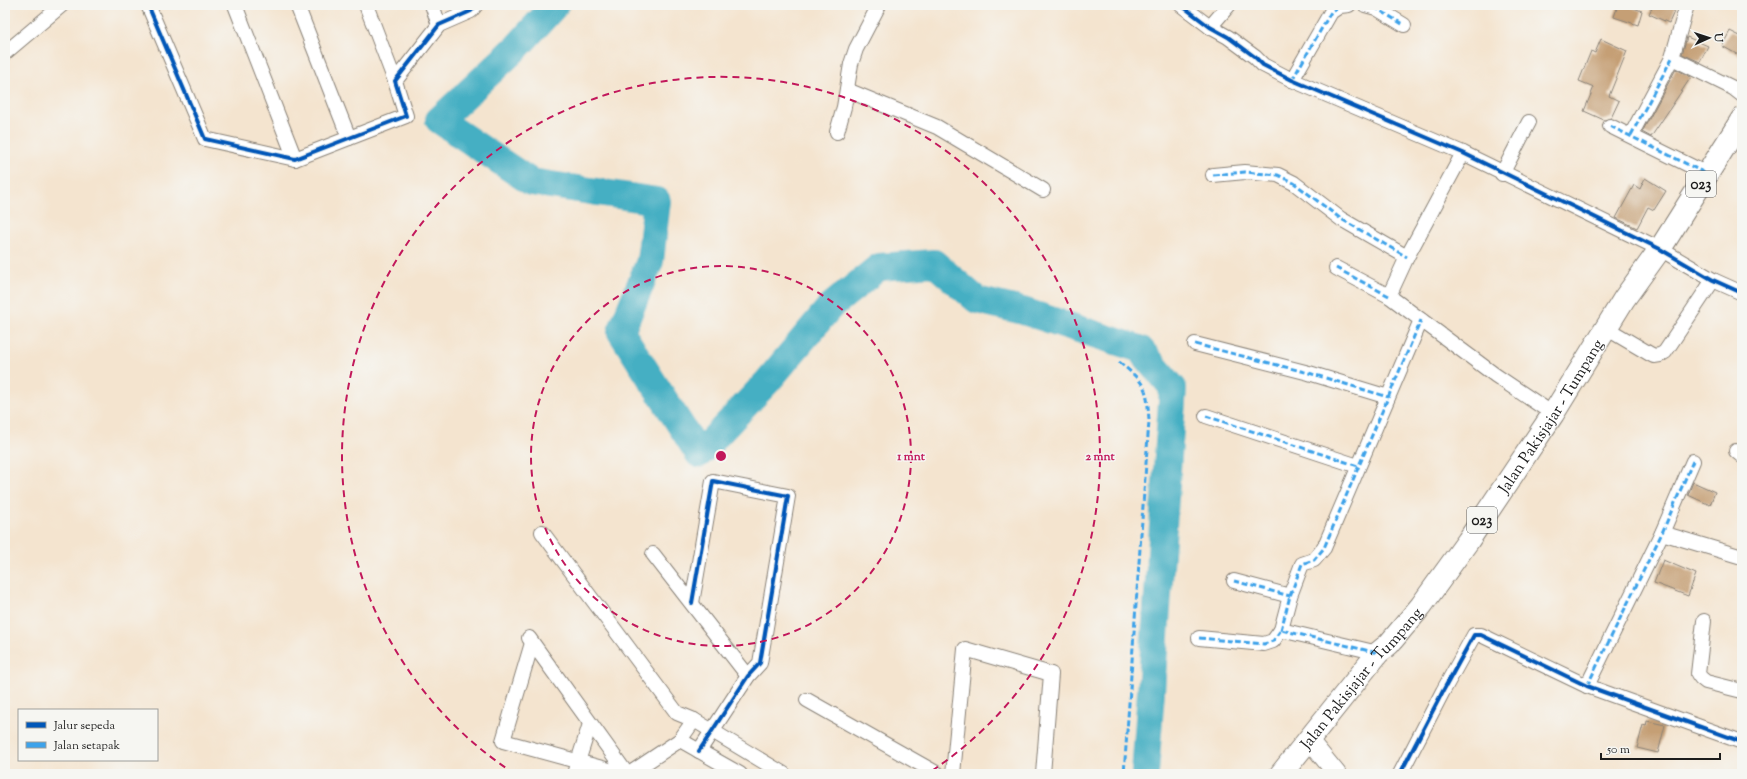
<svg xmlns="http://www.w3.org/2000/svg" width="1747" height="779" viewBox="0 0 1747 779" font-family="'Sorts Mill Goudy',serif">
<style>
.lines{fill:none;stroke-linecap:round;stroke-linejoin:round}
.river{stroke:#44afc3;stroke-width:28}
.building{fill:#c59f75}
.minor-casing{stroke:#888076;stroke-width:16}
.tertiary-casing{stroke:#888076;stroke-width:20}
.primary-casing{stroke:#888076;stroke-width:24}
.minor{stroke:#fff;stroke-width:14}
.tertiary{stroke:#fff;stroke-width:18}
.primary{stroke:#fff;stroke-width:22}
.quiet{stroke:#3da2ea;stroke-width:3;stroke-dasharray:6 3;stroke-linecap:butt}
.cycleway-casing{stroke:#f6f6f2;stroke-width:6}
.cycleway{stroke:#0057b8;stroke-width:4}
.ring{fill:none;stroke:#c2185b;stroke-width:2;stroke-dasharray:7 5}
.labels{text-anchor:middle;stroke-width:3;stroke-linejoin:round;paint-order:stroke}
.shield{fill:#f6f6f2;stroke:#5d5d5c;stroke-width:1}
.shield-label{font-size:15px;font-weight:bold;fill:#1c1c1c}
.street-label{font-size:16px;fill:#1c1c1c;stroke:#f6f6f2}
.centre{fill:#c2185b;stroke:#f6f6f2;stroke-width:2}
.ring-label{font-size:12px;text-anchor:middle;font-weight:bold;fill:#c2185b;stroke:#f6f6f2;stroke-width:3;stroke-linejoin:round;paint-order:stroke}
</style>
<rect width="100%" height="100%" fill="#f6f6f2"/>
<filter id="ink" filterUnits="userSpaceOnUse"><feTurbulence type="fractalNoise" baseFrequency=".025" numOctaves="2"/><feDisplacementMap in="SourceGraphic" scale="8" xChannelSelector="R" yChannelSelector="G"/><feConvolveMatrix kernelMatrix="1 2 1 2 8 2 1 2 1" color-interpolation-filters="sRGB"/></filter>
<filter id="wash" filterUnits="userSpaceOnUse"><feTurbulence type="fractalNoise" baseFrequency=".012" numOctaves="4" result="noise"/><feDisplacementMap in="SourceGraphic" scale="16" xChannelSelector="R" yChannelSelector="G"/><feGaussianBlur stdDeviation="0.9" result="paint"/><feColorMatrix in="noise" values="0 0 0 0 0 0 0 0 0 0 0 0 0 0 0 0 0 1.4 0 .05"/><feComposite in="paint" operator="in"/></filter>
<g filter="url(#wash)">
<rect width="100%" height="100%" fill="#f4e4cf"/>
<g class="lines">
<!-- river -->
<path class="river" d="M 555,5 L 517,47 L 439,120 L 531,182 L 657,201 L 650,261 L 621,332 L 699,454 L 768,381 L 830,307 L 879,267 L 934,263 L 977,300 L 1023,311 L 1140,349 L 1173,388 L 1145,774"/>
</g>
<g id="blocks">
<!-- building -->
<g class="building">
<path d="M 1618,5 L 1625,5 L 1642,11 L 1638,25 L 1614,17 Z"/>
<path d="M 1653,5 L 1677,5 L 1669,23 L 1649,14 Z"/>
<path d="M 1730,31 L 1742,37 L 1742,57 L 1722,46 Z"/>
<path d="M 1687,37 L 1708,46 L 1700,62 L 1682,54 Z"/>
<path d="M 1601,39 L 1627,51 L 1609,96 L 1619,101 L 1611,118 L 1604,120 L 1584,111 L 1594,87 L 1579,81 L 1591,51 L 1595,53 Z"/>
<path d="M 1676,69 L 1691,77 L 1651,137 L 1642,132 Z"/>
<path d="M 1645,178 L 1666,191 L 1654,210 L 1648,207 L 1637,228 L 1616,218 L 1634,185 L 1640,189 Z"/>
<path d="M 1693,482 L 1715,492 L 1710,505 L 1688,495 Z"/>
<path d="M 1663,560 L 1696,574 L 1688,596 L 1654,583 Z"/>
<path d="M 1647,721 L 1665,725 L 1658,753 L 1637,748 L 1643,725 L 1646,726 Z"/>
</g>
</g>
</g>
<g filter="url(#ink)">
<use href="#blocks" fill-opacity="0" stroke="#888076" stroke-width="1"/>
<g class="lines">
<!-- minor casing -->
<g class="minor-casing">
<g id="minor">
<path d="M 148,5 L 205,139 L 295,159 L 406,116 L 395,81 L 439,25 L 471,11 L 476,5"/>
<path d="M 235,5 L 295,159"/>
<path d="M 297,5 L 349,138"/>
<path d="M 366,5 L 395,81"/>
<path d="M 432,5 L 439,25"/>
<path d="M 1181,5 L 1210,27 L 1228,37 L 1255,57 L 1263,65 L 1292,80 L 1463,153 L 1660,249 L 1713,280 L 1742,293"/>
<path d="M 1365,5 L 1376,8 L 1404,25"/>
<path d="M 1687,5 L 1672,58 L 1733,88 L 1742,95"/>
<path d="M 1210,27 L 1229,5"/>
<path d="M 5,53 L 62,5"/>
<path d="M 1292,80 L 1331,12 L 1340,6 L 1349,5"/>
<path d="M 847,90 L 937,127 L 1043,190"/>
<path d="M 1610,126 L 1707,174"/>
<path d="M 837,132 L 844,107 L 851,64 L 856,49 L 879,5"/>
<path d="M 1631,135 L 1672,58"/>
<path d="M 1463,153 L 1407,257 L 1389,296 L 1495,375 L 1553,414"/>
<path d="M 1502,174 L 1529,122"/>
<path d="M 1213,175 L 1245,172 L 1278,175 L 1294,183 L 1341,219 L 1407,257"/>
<path d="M 1336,268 L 1389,296"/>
<path d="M 1606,328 L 1650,354 L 1654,356 L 1660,355 L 1665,352 L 1713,280"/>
<path d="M 1195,344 L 1309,373 L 1388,397"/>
<path d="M 1206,416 L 1358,466"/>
<path d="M 1736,451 L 1742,456"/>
<path d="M 542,532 L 677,713 L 694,720 L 784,774"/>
<path d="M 1662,533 L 1742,557"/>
<path d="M 653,554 L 748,676"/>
<path d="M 1234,581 L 1290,596"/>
<path d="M 692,603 L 713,481 L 788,496 L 760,663 L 748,676 L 699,751"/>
<path d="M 1704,621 L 1698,674 L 1701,678 L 1706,682 L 1742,691"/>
<path d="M 1281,630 L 1290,596 L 1302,564 L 1314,560 L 1324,548 L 1421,320"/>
<path d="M 529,638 L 627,774"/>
<path d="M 1199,638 L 1264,644 L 1273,641 L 1281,630 L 1378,653"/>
<path d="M 532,643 L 503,741 L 624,774"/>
<path d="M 1587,686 L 1662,533 L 1693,461"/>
<path d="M 807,700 L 938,774"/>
<path d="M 680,740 L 740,774"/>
<path d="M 574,774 L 590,724"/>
<path d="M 629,774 L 680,740 L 694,720"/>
<path d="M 953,774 L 965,649 L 1051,674 L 1043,774"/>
<path d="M 1400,774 L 1443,691 L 1474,635 L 1481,635 L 1587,686 L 1742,742"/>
</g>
</g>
<!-- tertiary casing -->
<g class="tertiary-casing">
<path id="tertiary" d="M 1309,740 L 1337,774"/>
</g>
<!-- primary casing -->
<g class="primary-casing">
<g id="primary">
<path id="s1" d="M 1281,774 L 1378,653 L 1389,644 L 1421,606 L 1468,541 L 1553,414 L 1624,299 L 1660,249 L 1742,119"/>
</g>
</g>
<!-- minor -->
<use href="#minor" class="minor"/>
<!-- tertiary -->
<use href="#tertiary" class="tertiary"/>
<!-- primary -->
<use href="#primary" class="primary"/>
<!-- quiet -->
<g class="quiet">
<path d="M 1365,5 L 1376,8 L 1404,25"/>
<path d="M 1292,80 L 1331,12 L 1340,6 L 1349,5"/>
<path d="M 1610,126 L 1707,174"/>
<path d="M 1631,135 L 1672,58"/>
<path d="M 1213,175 L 1245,172 L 1278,175 L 1294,183 L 1341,219 L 1407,257"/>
<path d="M 1336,268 L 1389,296"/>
<path d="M 1195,344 L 1309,373 L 1388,397"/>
<path d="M 1119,362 C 1146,384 1147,386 1149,421 L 1124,774"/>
<path d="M 1206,416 L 1358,466"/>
<path d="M 1234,581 L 1290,596"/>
<path d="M 1281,630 L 1290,596 L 1302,564 L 1314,560 L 1324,548 L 1421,320"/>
<path d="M 1199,638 L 1264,644 L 1273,641 L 1281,630 L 1378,653"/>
<path d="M 1587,686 L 1662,533 L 1693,461"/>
</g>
<!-- cycleway casing -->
<g class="cycleway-casing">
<g id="cycleway">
<path d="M 148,5 L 205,139 L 295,159 L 406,116 L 395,81 L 439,25 L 471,11 L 476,5"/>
<path d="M 1181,5 L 1210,27 L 1228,37 L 1255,57 L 1263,65 L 1292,80 L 1463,153 L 1660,249 L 1713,280 L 1742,293"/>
<path d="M 692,603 L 713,481 L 788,496 L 760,663 L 748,676 L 699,751"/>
<path d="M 1400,774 L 1443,691 L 1474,635 L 1481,635 L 1587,686 L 1742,742"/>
</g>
</g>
<!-- cycleway -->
<use href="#cycleway" class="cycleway"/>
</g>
</g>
<!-- distance rings -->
<g class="ring">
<circle cx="721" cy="456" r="190"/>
<path d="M515 774A379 379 0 1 1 927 774"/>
</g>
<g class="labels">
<!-- shield labels -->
<g class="shield">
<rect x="1686" y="171" width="30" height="26" rx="3"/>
<rect x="1467" y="507" width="30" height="26" rx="3"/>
</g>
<g class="shield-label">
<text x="1701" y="189">023</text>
<text x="1482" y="525">023</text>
</g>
<!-- street labels -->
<g class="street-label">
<text dy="6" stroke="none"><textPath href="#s1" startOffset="449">Jalan Pakisjajar - Tumpang</textPath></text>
<text dy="6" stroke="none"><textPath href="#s1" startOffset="125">Jalan Pakisjajar - Tumpang</textPath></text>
</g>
</g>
<circle cx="721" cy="456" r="6" class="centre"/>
<g class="ring-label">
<text x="911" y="460">1 mnt</text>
<text x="1100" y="460">2 mnt</text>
</g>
<!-- margin -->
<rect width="1747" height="779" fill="none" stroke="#f6f6f2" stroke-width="20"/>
<!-- legend -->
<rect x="18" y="709" width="140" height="52" fill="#f6f6f2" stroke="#9f9f9c"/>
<rect x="26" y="722" width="20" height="6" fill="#0057b8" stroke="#9f9f9c"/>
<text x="54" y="729" font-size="12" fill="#1c1c1c">Jalur sepeda</text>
<rect x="26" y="742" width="20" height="6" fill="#3da2ea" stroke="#9f9f9c"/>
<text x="54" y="749" font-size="12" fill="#1c1c1c">Jalan setapak</text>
<!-- north arrow -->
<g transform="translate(1709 38) rotate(87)" stroke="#f6f6f2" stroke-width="3" paint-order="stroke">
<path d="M0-3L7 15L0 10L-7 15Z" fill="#1c1c1c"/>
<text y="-6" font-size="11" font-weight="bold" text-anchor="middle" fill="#1c1c1c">U</text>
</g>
<!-- scale -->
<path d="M1601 753v6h119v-6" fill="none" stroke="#1c1c1c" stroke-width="2"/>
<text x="1607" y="753" font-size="12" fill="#1c1c1c" stroke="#f6f6f2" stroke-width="3" paint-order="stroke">50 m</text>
</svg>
